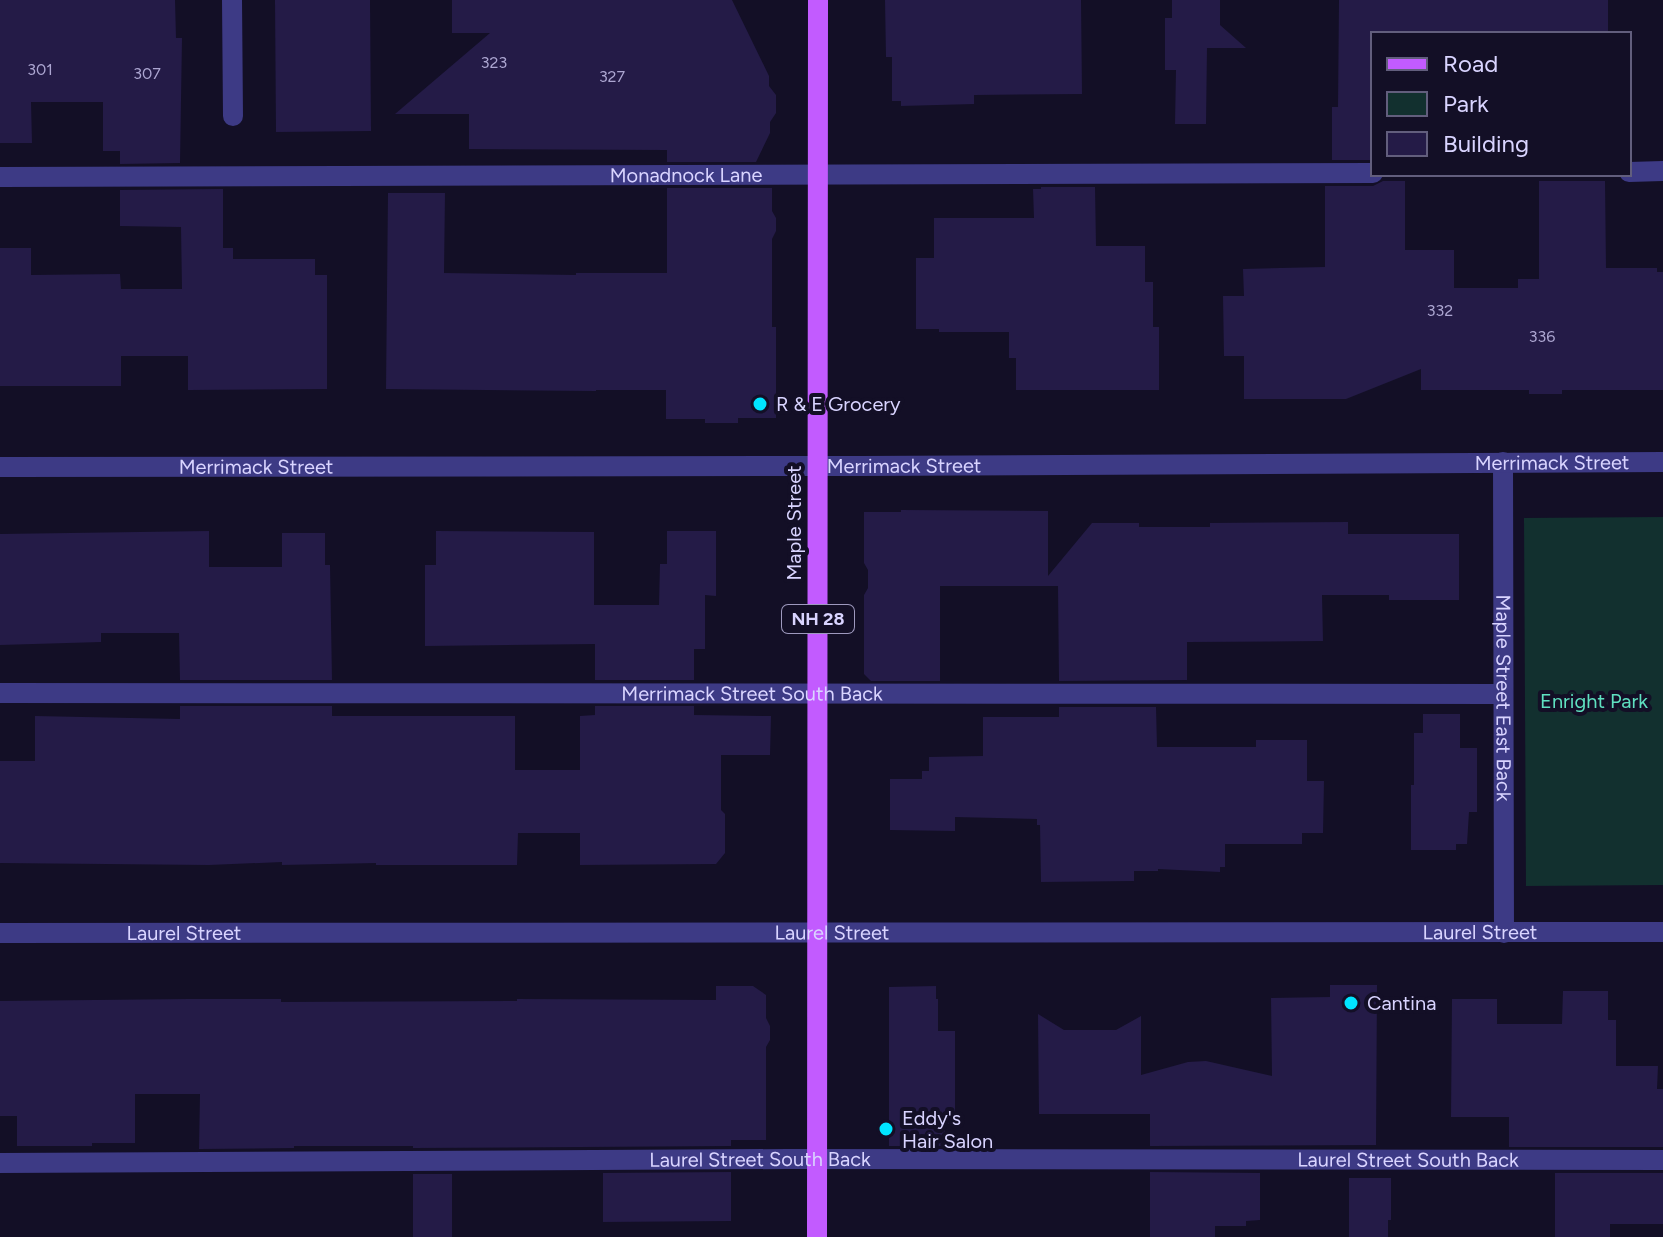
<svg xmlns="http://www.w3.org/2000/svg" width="1663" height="1237" viewBox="0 0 1663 1237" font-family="Figtree,sans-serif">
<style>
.green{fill:#12302f}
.building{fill:#241b47}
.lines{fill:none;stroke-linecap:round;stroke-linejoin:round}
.service{stroke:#3d3a85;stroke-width:20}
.minor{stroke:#3d3a85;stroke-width:20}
.primary{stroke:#c25bff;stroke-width:20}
.poi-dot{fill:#00e5ff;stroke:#130f26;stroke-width:3}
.labels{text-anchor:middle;stroke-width:8;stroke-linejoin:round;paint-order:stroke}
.number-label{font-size:16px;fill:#aca6d1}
.shield{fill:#130f26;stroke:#9e99be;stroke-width:2}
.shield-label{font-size:18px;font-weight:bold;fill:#d9d4ff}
.street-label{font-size:20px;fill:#d9d4ff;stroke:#130f26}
.poi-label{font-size:20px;fill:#d9d4ff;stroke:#130f26;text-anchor:start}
.park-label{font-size:20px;fill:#5fe0c0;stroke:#130f26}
</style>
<rect width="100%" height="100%" fill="#130f26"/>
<!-- green -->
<path class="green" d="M 1663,517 L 1663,885 L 1526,886 L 1524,518 Z"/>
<!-- building -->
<g class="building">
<path d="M 0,0 L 175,0 L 176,38 L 182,38 L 180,163 L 120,164 L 120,151 L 103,151 L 103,102 L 31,102 L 32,143 L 0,143 Z"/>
<path d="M 275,0 L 370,0 L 371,131 L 276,132 Z"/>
<path d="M 452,0 L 732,0 L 769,76 L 769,86 L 776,95 L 776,113 L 770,122 L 770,133 L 756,162 L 667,162 L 667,150 L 469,149 L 469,114 L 395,114 L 490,33 L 452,33 Z"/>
<path d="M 885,0 L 1081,0 L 1082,94 L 974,95 L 974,104 L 901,106 L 901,101 L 892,101 L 892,57 L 886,57 Z"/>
<path d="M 1172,0 L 1220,0 L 1220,25 L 1246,48 L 1207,48 L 1206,124 L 1175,124 L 1176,70 L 1165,70 L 1165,18 L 1172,18 Z"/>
<path d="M 1339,0 L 1608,0 L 1608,34 L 1373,34 L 1373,160 L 1332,160 L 1332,107 L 1338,107 Z"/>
<path d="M 1383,181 L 1405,181 L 1405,250 L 1454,250 L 1454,288 L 1518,288 L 1518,279 L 1539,279 L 1539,181 L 1605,181 L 1606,268 L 1657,268 L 1657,272 L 1663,272 L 1663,390 L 1562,390 L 1562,394 L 1529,394 L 1529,390 L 1421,390 L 1421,369 L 1346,399 L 1244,399 L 1244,356 L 1224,356 L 1223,296 L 1244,296 L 1243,269 L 1325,267 L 1325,186 L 1373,186 Z"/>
<path d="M 1041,187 L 1095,187 L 1096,246 L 1145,246 L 1145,282 L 1153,282 L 1153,327 L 1159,327 L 1159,390 L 1016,390 L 1016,358 L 1009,358 L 1009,332 L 939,332 L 939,329 L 916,329 L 916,258 L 934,258 L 934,218 L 1034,218 L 1033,189 L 1041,189 Z"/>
<path d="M 667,188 L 772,188 L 772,211 L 776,218 L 776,231 L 772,239 L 772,327 L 776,327 L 776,418 L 738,418 L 738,423 L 705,423 L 705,419 L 666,419 L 666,390 L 596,390 L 596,391 L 386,389 L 388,193 L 445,193 L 444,273 L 576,275 L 576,273 L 667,273 Z"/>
<path d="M 223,189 L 223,248 L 233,248 L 233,259 L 315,259 L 315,275 L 327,275 L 327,389 L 188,390 L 188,356 L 121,356 L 121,386 L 0,386 L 0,248 L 31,248 L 31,275 L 120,274 L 121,289 L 182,289 L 181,227 L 120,226 L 120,190 Z"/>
<path d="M 901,510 L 1048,511 L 1048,576 L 1092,523 L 1139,523 L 1139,527 L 1210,527 L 1210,523 L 1348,522 L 1348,534 L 1459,534 L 1459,600 L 1389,600 L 1389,595 L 1322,595 L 1323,641 L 1187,642 L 1187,680 L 1059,681 L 1058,586 L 940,586 L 940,681 L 871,681 L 864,674 L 864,595 L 868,588 L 868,570 L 864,563 L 864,512 L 901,512 Z"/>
<path d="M 209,531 L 209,567 L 282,567 L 282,533 L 325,533 L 325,565 L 330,565 L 332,680 L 180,680 L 179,633 L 101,633 L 101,642 L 0,645 L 0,534 Z"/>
<path d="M 436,531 L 594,532 L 594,605 L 659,605 L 660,564 L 667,564 L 667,531 L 716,531 L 716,596 L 705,595 L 705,649 L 694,649 L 694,680 L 595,680 L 595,644 L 425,646 L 425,565 L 436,565 Z"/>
<path d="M 180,706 L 332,706 L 332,716 L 515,716 L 515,770 L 580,770 L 580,716 L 595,715 L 595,706 L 694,706 L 694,715 L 771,716 L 770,755 L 721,755 L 721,810 L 725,814 L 725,853 L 716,864 L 580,865 L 580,833 L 518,833 L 517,865 L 376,865 L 376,863 L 282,865 L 282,862 L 209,865 L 0,863 L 0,761 L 35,761 L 35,716 L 180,719 Z"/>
<path d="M 1059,707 L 1156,707 L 1157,747 L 1256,747 L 1256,740 L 1307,740 L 1307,781 L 1324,781 L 1323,833 L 1302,833 L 1302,844 L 1225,844 L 1225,867 L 1220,867 L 1220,872 L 1158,869 L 1158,871 L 1134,871 L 1134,881 L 1041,882 L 1040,825 L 1037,825 L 1037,819 L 955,817 L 955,831 L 890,830 L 890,779 L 922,779 L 922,771 L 929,771 L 929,757 L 983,756 L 983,717 L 1059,717 Z"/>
<path d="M 1423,714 L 1460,714 L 1460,748 L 1477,748 L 1477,812 L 1469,812 L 1467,844 L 1456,844 L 1456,850 L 1411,850 L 1411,785 L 1414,785 L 1414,733 L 1423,733 Z"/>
<path d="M 1330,985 L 1377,985 L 1376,1145 L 1150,1146 L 1150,1114 L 1039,1114 L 1038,1014 L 1064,1030 L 1116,1030 L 1141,1016 L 1141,1075 L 1188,1062 L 1206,1061 L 1272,1076 L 1271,998 L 1330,997 Z"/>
<path d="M 716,986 L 753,986 L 766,995 L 766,1018 L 770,1026 L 770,1040 L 766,1047 L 766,1140 L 731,1140 L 731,1146 L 413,1148 L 413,1146 L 294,1146 L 294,1148 L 199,1149 L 200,1094 L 135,1094 L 135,1143 L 92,1143 L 92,1146 L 17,1146 L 17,1116 L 0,1116 L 0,1001 L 189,999 L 281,999 L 281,1002 L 517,1001 L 517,999 L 716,1000 Z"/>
<path d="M 936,986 L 936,999 L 938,999 L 938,1031 L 955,1031 L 955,1124 L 945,1124 L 945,1146 L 889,1146 L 889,987 Z"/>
<path d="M 1563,991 L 1608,991 L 1608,1020 L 1616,1020 L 1616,1066 L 1658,1066 L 1657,1089 L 1663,1089 L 1663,1147 L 1509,1147 L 1509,1117 L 1451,1117 L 1452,999 L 1497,999 L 1497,1024 L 1562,1024 Z"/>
<path d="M 731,1172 L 731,1221 L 603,1222 L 603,1173 Z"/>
<path d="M 1150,1172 L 1260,1173 L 1260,1220 L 1246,1221 L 1246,1226 L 1215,1226 L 1215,1237 L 1150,1237 Z"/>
<path d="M 1555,1173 L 1663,1173 L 1663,1224 L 1610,1224 L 1610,1237 L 1555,1237 Z"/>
<rect x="413" y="1174" width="39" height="63"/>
<path d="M 1349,1178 L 1391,1178 L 1391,1220 L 1388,1220 L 1388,1237 L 1349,1237 Z"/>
</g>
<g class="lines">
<!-- service -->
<g class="service">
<path d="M 232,0 L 233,116"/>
<path d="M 1629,172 L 1663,171"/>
<path id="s1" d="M 0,177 L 1373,173"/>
<path id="s2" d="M 1503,462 L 1504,933"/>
<path id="s3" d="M 0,693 L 1503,694"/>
<path id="s4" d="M 0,1163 L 787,1159 L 1663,1160"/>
</g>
<!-- minor -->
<g class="minor">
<path id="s5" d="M 0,467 L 860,466 L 1663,462"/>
<path id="s6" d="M 0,933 L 1663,932"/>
</g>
<!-- primary -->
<path class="primary" d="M 817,1237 L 818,0"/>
</g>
<!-- markers -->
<g class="poi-dot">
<circle cx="760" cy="404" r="8"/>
<circle cx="1351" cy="1003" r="8"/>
<circle cx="886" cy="1129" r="8"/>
</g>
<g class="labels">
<!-- number labels -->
<g class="number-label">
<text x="494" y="68">323</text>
<text x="40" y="75">301</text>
<text x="147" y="79">307</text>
<text x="612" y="82">327</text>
<text x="1440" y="316">332</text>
<text x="1542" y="342">336</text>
</g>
<!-- shield labels -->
<rect class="shield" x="782" y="605" width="72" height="28" rx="6"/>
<g class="shield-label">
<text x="818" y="625">NH 28</text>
</g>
<!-- street labels -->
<g class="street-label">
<text dy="7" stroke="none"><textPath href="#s1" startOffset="686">Monadnock Lane</textPath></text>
<text dy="7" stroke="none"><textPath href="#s5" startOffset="1552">Merrimack Street</textPath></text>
<text dy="7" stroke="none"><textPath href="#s5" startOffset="904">Merrimack Street</textPath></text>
<text dy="7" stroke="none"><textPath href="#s5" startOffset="256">Merrimack Street</textPath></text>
<text transform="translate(794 523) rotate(-90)" y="7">Maple Street</text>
<text dy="7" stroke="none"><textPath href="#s3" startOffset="752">Merrimack Street South Back</textPath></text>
<text dy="7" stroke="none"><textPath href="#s2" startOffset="236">Maple Street East Back</textPath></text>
<text dy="7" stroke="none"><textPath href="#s6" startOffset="832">Laurel Street</textPath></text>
<text dy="7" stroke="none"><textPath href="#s6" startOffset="184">Laurel Street</textPath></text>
<text dy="7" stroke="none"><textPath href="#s6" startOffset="1480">Laurel Street</textPath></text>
<text dy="7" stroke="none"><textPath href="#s4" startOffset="760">Laurel Street South Back</textPath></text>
<text dy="7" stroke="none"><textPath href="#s4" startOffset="1408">Laurel Street South Back</textPath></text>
</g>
<!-- poi labels -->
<g class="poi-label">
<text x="776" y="411">R &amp; E Grocery</text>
<text x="1367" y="1010">Cantina</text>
<text x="902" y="1125">Eddy's<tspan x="902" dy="23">Hair Salon</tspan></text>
</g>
<!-- park labels -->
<g class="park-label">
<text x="1594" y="708">Enright Park</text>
</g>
</g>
<!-- legend -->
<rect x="1371" y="32" width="260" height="144" fill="#130f26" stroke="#625e7d" stroke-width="2"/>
<rect x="1387" y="58" width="40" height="12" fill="#c25bff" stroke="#625e7d" stroke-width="2"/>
<text x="1443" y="72" font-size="24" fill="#d9d4ff">Road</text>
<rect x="1387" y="92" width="40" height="24" fill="#12302f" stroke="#625e7d" stroke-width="2"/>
<text x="1443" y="112" font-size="24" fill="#d9d4ff">Park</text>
<rect x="1387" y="132" width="40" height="24" fill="#241b47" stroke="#625e7d" stroke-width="2"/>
<text x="1443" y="152" font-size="24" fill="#d9d4ff">Building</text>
</svg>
